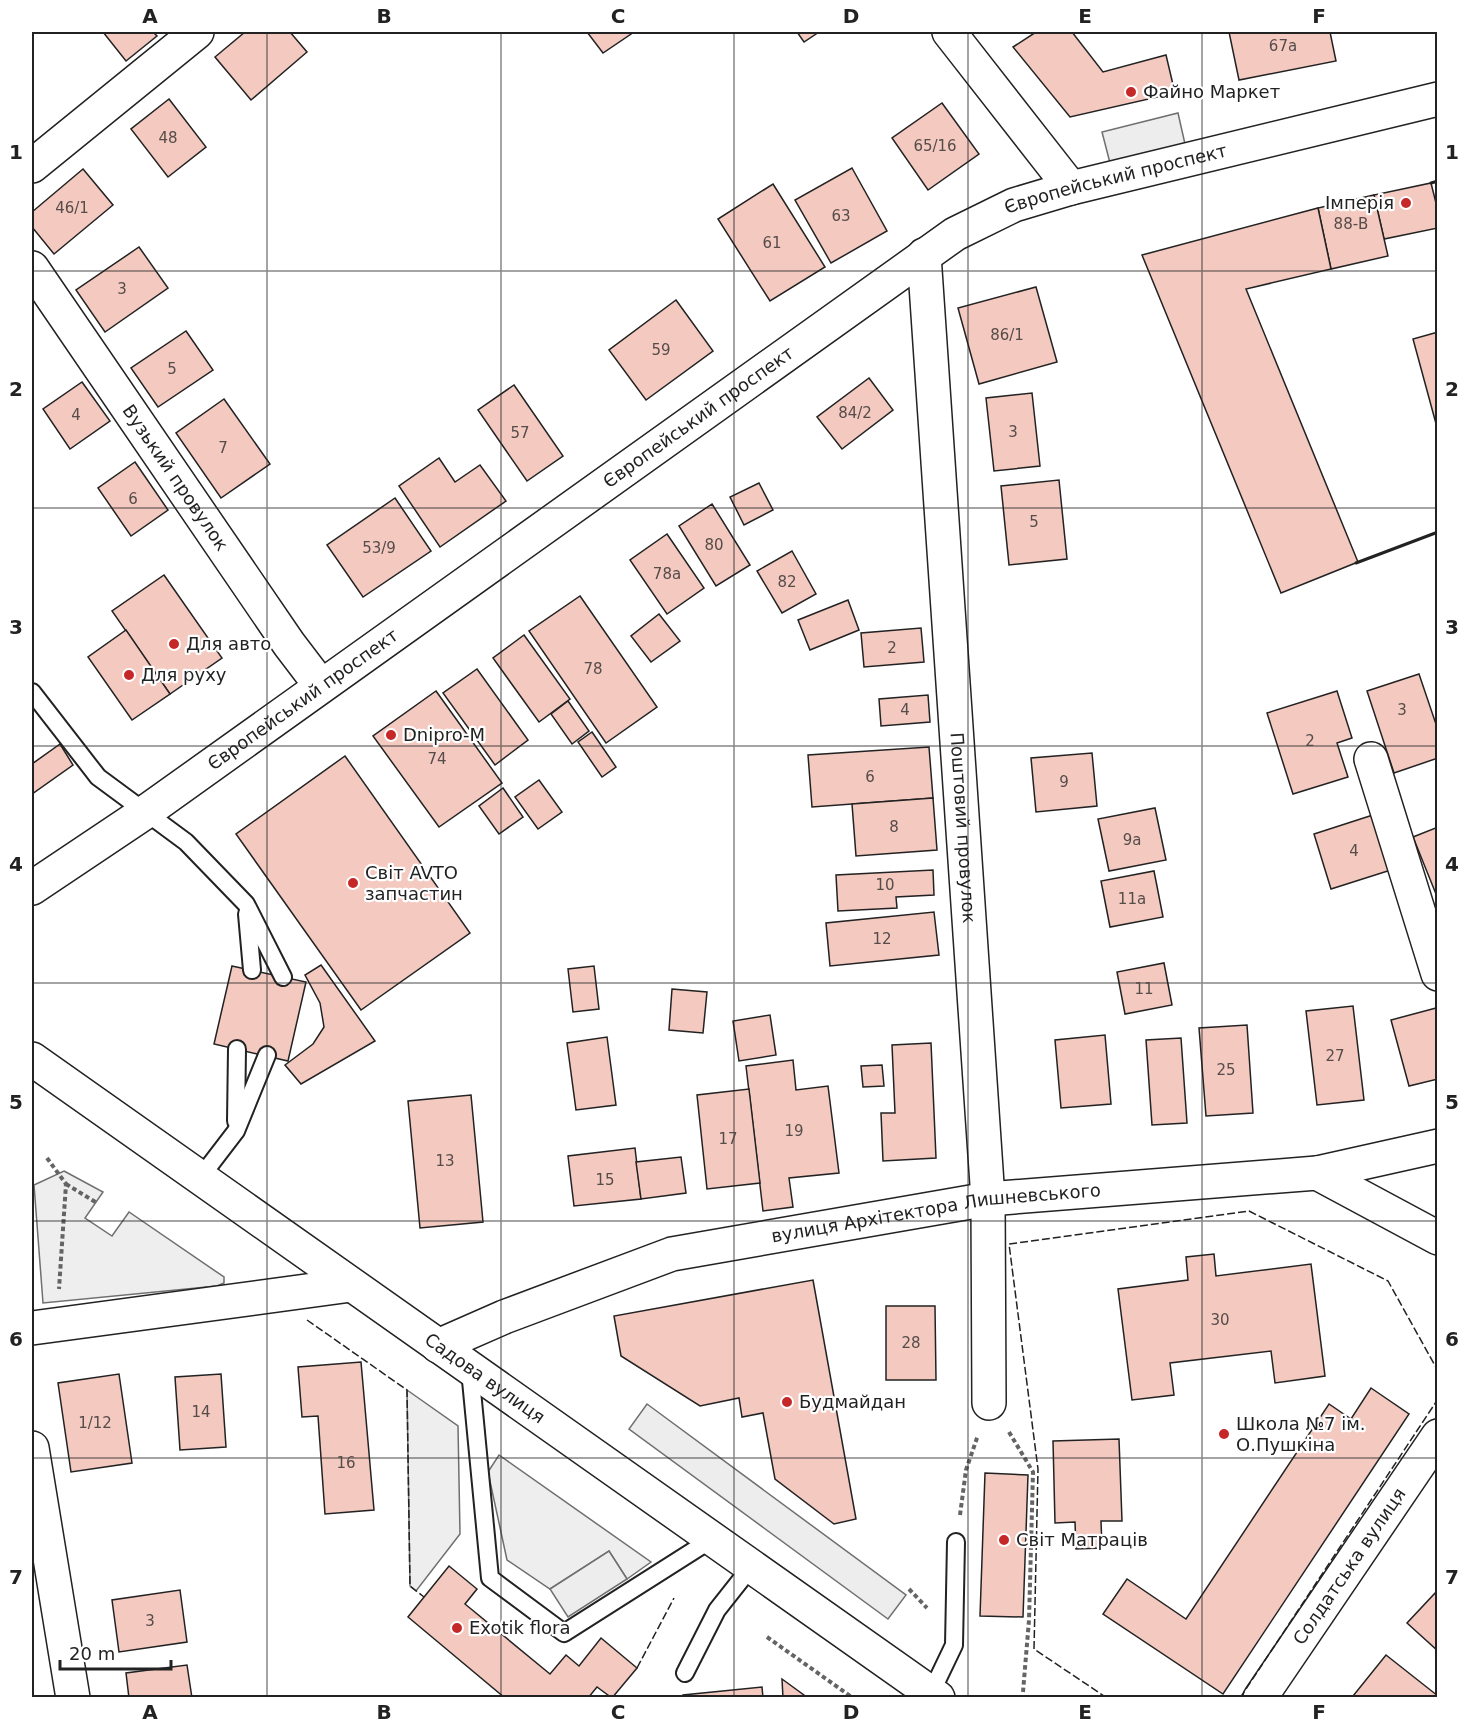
<svg xmlns="http://www.w3.org/2000/svg" width="1469" height="1729" viewBox="0 0 1469 1729" font-family="'DejaVu Sans',sans-serif">
<style>
.green{fill:#eee;stroke:#6f6f6f;stroke-width:1.5}
.parking{fill:#ededed;stroke:#6f6f6f;stroke-width:1.5}
.building{fill:#f3c9c0;stroke:#222;stroke-width:1.5}
.lines{fill:none;stroke-linecap:round;stroke-linejoin:round}
.lane-casing{stroke:#222;stroke-width:20}
.street-casing{stroke:#222;stroke-width:36}
.secondary-casing{stroke:#222;stroke-width:36}
.primary-casing{stroke:#222;stroke-width:36}
.path{stroke:#646464;stroke-width:4;stroke-dasharray:4.5 3;stroke-linecap:butt}
.lane{stroke:#fff;stroke-width:16}
.street{stroke:#fff;stroke-width:33}
.secondary{stroke:#fff;stroke-width:33}
.primary{stroke:#fff;stroke-width:33}
.fence{stroke:#222;stroke-width:1.5;stroke-dasharray:8 3;stroke-linecap:butt}
.wall{stroke:#222;stroke-width:3}
.grid{fill:none;stroke:#222;stroke-width:1.5;stroke-opacity:0.55}
.poi-dot{fill:#c62828;stroke:#fff;stroke-width:2}
.labels{text-anchor:middle;stroke-width:4.5;stroke-linejoin:round;paint-order:stroke}
.number-label{font-size:15px;fill:#564c4a}
.poi-label{font-size:18px;fill:#222;stroke:#fff;text-anchor:start}
.street-label{font-size:18px;fill:#222;stroke:#fff}
.neatline{fill:none;stroke:#222;stroke-width:2}
.grid-label{font-size:20px;text-anchor:middle;font-weight:bold;fill:#222}
</style>
<rect width="100%" height="100%" fill="#fff"/>
<!-- green -->
<g class="green">
<path d="M 64,1171 L 103,1192 L 85,1218 L 112,1236 L 129,1212 L 224,1277 L 224,1283 L 217,1286 L 43,1303 L 34,1185 Z"/>
<path d="M 407,1390 L 458,1426 L 460,1534 L 416,1591 L 410,1586 Z"/>
<path d="M 499,1455 L 651,1562 L 627,1579 L 609,1551 L 550,1589 L 507,1560 L 488,1472 Z"/>
</g>
<!-- parking -->
<g class="parking">
<path d="M 1178,113 L 1185,144 L 1110,163 L 1102,132 Z"/>
<path d="M 647,1404 L 906,1595 L 888,1619 L 629,1429 Z"/>
<path d="M 609,1551 L 627,1579 L 568,1617 L 550,1589 Z"/>
</g>
<!-- building -->
<g class="building">
<path d="M 103,32 L 153,32 L 157,36 L 126,61 Z"/>
<path d="M 245,32 L 290,32 L 307,52 L 251,100 L 215,57 Z"/>
<path d="M 587,32 L 634,32 L 603,53 Z"/>
<path d="M 797,32 L 819,32 L 804,42 Z"/>
<path d="M 1036,32 L 1072,32 L 1103,72 L 1166,55 L 1175,93 L 1070,117 L 1013,47 Z"/>
<path d="M 1229,32 L 1330,32 L 1336,61 L 1239,80 Z"/>
<path d="M 169,99 L 206,147 L 168,177 L 131,129 Z"/>
<path d="M 942,103 L 979,154 L 928,190 L 892,138 Z"/>
<path d="M 852,168 L 887,231 L 831,263 L 795,200 Z"/>
<path d="M 83,169 L 113,205 L 54,254 L 32,227 L 32,212 Z"/>
<path d="M 1431,183 L 1438,211 L 1438,228 L 1384,239 L 1374,195 Z"/>
<path d="M 773,184 L 825,267 L 770,301 L 718,219 Z"/>
<path d="M 1374,195 L 1388,256 L 1331,269 L 1318,208 Z"/>
<path d="M 1318,208 L 1331,269 L 1246,289 L 1358,562 L 1281,593 L 1142,255 Z"/>
<path d="M 139,247 L 168,288 L 105,332 L 76,290 Z"/>
<path d="M 1036,287 L 1057,362 L 979,384 L 958,308 Z"/>
<path d="M 676,300 L 713,351 L 646,400 L 609,350 Z"/>
<path d="M 186,331 L 213,370 L 158,407 L 131,368 Z"/>
<path d="M 1438,332 L 1438,431 L 1413,339 Z"/>
<path d="M 869,378 L 893,410 L 842,449 L 817,417 Z"/>
<path d="M 82,382 L 110,421 L 70,449 L 43,409 Z"/>
<path d="M 514,385 L 563,456 L 527,481 L 478,410 Z"/>
<path d="M 1032,393 L 1040,466 L 994,471 L 986,398 Z"/>
<path d="M 224,399 L 270,464 L 221,498 L 176,433 Z"/>
<path d="M 439,458 L 455,482 L 480,465 L 506,501 L 440,547 L 399,486 Z"/>
<path d="M 135,462 L 168,510 L 131,536 L 98,488 Z"/>
<path d="M 1059,480 L 1067,559 L 1009,565 L 1001,486 Z"/>
<path d="M 759,483 L 773,510 L 744,525 L 730,497 Z"/>
<path d="M 395,498 L 431,551 L 363,597 L 327,545 Z"/>
<path d="M 712,504 L 750,565 L 716,586 L 679,526 Z"/>
<path d="M 667,534 L 704,588 L 667,614 L 630,560 Z"/>
<path d="M 792,551 L 816,594 L 782,613 L 757,571 Z"/>
<path d="M 164,575 L 222,658 L 170,694 L 112,611 Z"/>
<path d="M 580,596 L 657,707 L 606,743 L 529,631 Z"/>
<path d="M 848,600 L 859,630 L 810,650 L 798,620 Z"/>
<path d="M 659,614 L 680,641 L 651,662 L 631,636 Z"/>
<path d="M 921,628 L 924,662 L 864,667 L 861,633 Z"/>
<path d="M 126,630 L 170,694 L 132,720 L 88,657 Z"/>
<path d="M 524,635 L 570,699 L 539,722 L 493,658 Z"/>
<path d="M 477,669 L 528,740 L 495,765 L 443,693 Z"/>
<path d="M 1419,674 L 1438,730 L 1438,758 L 1394,773 L 1367,691 Z"/>
<path d="M 436,691 L 502,783 L 439,827 L 373,736 Z"/>
<path d="M 1337,691 L 1352,738 L 1337,743 L 1348,777 L 1293,794 L 1267,713 Z"/>
<path d="M 928,695 L 930,722 L 881,726 L 879,699 Z"/>
<path d="M 568,701 L 589,731 L 572,744 L 551,714 Z"/>
<path d="M 592,732 L 616,767 L 602,777 L 578,742 Z"/>
<path d="M 60,744 L 73,765 L 32,794 L 32,764 Z"/>
<path d="M 929,747 L 933,798 L 812,807 L 808,755 Z"/>
<path d="M 1092,753 L 1097,806 L 1036,812 L 1031,758 Z"/>
<path d="M 345,756 L 470,933 L 361,1010 L 236,834 Z"/>
<path d="M 539,780 L 562,812 L 538,829 L 515,797 Z"/>
<path d="M 503,788 L 523,817 L 499,834 L 479,806 Z"/>
<path d="M 933,798 L 937,850 L 856,856 L 852,804 Z"/>
<path d="M 1155,808 L 1166,860 L 1109,871 L 1098,819 Z"/>
<path d="M 1376,814 L 1394,869 L 1331,889 L 1314,834 Z"/>
<path d="M 1438,827 L 1438,899 L 1413,837 Z"/>
<path d="M 933,870 L 934,895 L 896,897 L 897,908 L 838,911 L 836,875 Z"/>
<path d="M 1154,871 L 1163,917 L 1110,927 L 1101,881 Z"/>
<path d="M 934,912 L 939,955 L 830,966 L 826,923 Z"/>
<path d="M 1164,963 L 1172,1005 L 1125,1014 L 1117,972 Z"/>
<path d="M 321,965 L 375,1041 L 301,1084 L 285,1065 L 313,1044 L 324,1027 L 320,1003 L 305,975 Z"/>
<path d="M 232,966 L 306,982 L 288,1061 L 214,1044 Z"/>
<path d="M 594,966 L 599,1009 L 573,1012 L 568,969 Z"/>
<path d="M 672,989 L 707,992 L 703,1033 L 669,1030 Z"/>
<path d="M 1353,1006 L 1364,1100 L 1317,1105 L 1306,1011 Z"/>
<path d="M 1436,1008 L 1438,1079 L 1409,1086 L 1391,1020 Z"/>
<path d="M 770,1015 L 776,1055 L 739,1061 L 733,1021 Z"/>
<path d="M 1247,1025 L 1253,1113 L 1206,1116 L 1199,1028 Z"/>
<path d="M 1105,1035 L 1111,1104 L 1061,1108 L 1055,1040 Z"/>
<path d="M 607,1037 L 616,1105 L 576,1110 L 567,1043 Z"/>
<path d="M 1181,1038 L 1187,1123 L 1152,1125 L 1146,1040 Z"/>
<path d="M 931,1043 L 936,1158 L 883,1161 L 881,1113 L 895,1113 L 892,1045 Z"/>
<path d="M 793,1060 L 796,1090 L 828,1086 L 839,1173 L 789,1178 L 793,1207 L 763,1211 L 746,1066 Z"/>
<path d="M 882,1065 L 884,1086 L 863,1087 L 861,1066 Z"/>
<path d="M 749,1089 L 760,1183 L 707,1189 L 697,1095 Z"/>
<path d="M 471,1095 L 483,1222 L 420,1228 L 408,1101 Z"/>
<path d="M 635,1148 L 641,1199 L 574,1206 L 568,1156 Z"/>
<path d="M 681,1157 L 686,1193 L 641,1199 L 636,1162 Z"/>
<path d="M 1214,1254 L 1216,1276 L 1311,1264 L 1325,1376 L 1275,1383 L 1271,1351 L 1170,1363 L 1174,1395 L 1132,1400 L 1118,1289 L 1188,1280 L 1186,1257 Z"/>
<path d="M 813,1280 L 856,1519 L 834,1524 L 775,1479 L 763,1413 L 742,1417 L 739,1398 L 700,1406 L 621,1356 L 614,1316 Z"/>
<path d="M 886,1306 L 935,1306 L 936,1380 L 886,1380 Z"/>
<path d="M 361,1362 L 374,1510 L 325,1514 L 318,1416 L 302,1417 L 298,1367 Z"/>
<path d="M 119,1374 L 132,1463 L 71,1472 L 58,1383 Z"/>
<path d="M 221,1374 L 226,1447 L 180,1450 L 175,1377 Z"/>
<path d="M 1371,1388 L 1409,1414 L 1223,1694 L 1103,1614 L 1127,1579 L 1186,1619 L 1329,1404 L 1351,1419 Z"/>
<path d="M 1119,1439 L 1122,1521 L 1101,1521 L 1102,1548 L 1076,1549 L 1075,1522 L 1055,1523 L 1053,1441 Z"/>
<path d="M 985,1473 L 1028,1475 L 1023,1617 L 980,1616 Z"/>
<path d="M 449,1566 L 477,1589 L 465,1604 L 550,1674 L 566,1655 L 579,1666 L 601,1638 L 637,1668 L 612,1698 L 597,1687 L 588,1698 L 505,1698 L 408,1617 Z"/>
<path d="M 180,1590 L 187,1642 L 119,1652 L 112,1600 Z"/>
<path d="M 1438,1590 L 1438,1651 L 1407,1623 Z"/>
<path d="M 1386,1655 L 1438,1696 L 1438,1698 L 1353,1696 Z"/>
<path d="M 187,1665 L 192,1698 L 129,1698 L 126,1673 Z"/>
<path d="M 782,1679 L 808,1698 L 783,1698 Z"/>
<path d="M 762,1687 L 763,1698 L 683,1698 L 683,1695 Z"/>
</g>
<g class="lines">
<!-- lane casing -->
<g class="lane-casing">
<g id="lane">
<path d="M 32,692 L 98,777 L 186,842 L 246,904 L 283,977"/>
<path d="M 247,914 L 252,970"/>
<path d="M 236,1121 L 237,1049"/>
<path d="M 200,1178 L 236,1131 L 267,1055"/>
<path d="M 470,1370 L 490,1578 L 564,1633 L 712,1539"/>
<path d="M 685,1673 L 717,1610 L 751,1567"/>
<path d="M 931,1693 L 954,1645 L 956,1542"/>
</g>
</g>
<!-- street casing -->
<g class="street-casing">
<g id="street">
<path d="M 949,32 L 1071,188"/>
<path d="M 32,166 L 197,32"/>
<path id="s1" d="M 924,255 L 988,1199 L 989,1403"/>
<path id="s2" d="M 32,268 L 289,644 L 321,686"/>
<path d="M 1371,759 L 1438,974"/>
<path d="M 1317,1173 L 1438,1146"/>
<path d="M 32,1328 L 351,1285"/>
<path id="s3" d="M 438,1346 L 504,1317 L 672,1254 L 988,1199 L 1317,1173 L 1438,1238"/>
<path d="M 32,1448 L 73,1698"/>
<path id="s4" d="M 1260,1698 L 1438,1436"/>
</g>
</g>
<!-- secondary casing -->
<g class="secondary-casing">
<g id="secondary">
<path id="s5" d="M 32,1059 L 938,1698"/>
</g>
</g>
<!-- primary casing -->
<g class="primary-casing">
<g id="primary">
<path id="s6" d="M 32,888 L 147,811 L 955,234 L 1014,205 L 1071,188 L 1438,99"/>
</g>
</g>
<!-- path -->
<g class="path">
<path d="M 47,1158 L 66,1184 L 59,1289"/>
<path d="M 66,1184 L 97,1203"/>
<path d="M 1009,1432 L 1033,1472 L 1029,1620 L 1023,1692"/>
<path d="M 960,1515 L 966,1470 L 978,1435"/>
<path d="M 909,1589 L 927,1608"/>
<path d="M 767,1637 L 853,1698"/>
</g>
<!-- lane -->
<use href="#lane" class="lane"/>
<!-- street -->
<use href="#street" class="street"/>
<!-- secondary -->
<use href="#secondary" class="secondary"/>
<!-- primary -->
<use href="#primary" class="primary"/>
<!-- fence -->
<g class="fence">
<path d="M 307,1320 L 407,1390 L 410,1586 L 424,1597"/>
<path d="M 637,1668 L 674,1598"/>
<path d="M 1107,1698 L 1034,1649 L 1038,1469 L 1009,1244 L 1249,1211 L 1388,1281 L 1438,1371"/>
<path d="M 1240,1698 L 1438,1399"/>
</g>
<!-- wall -->
<g class="wall">
<path d="M 1431,183 L 1438,181"/>
<path d="M 1356,563 L 1438,532"/>
</g>
</g>
<!-- grid -->
<path class="grid" d="M 267,32 L 267,1698M 501,32 L 501,1698M 734,32 L 734,1698M 968,32 L 968,1698M 1202,32 L 1202,1698M 32,271 L 1438,271M 32,508 L 1438,508M 32,746 L 1438,746M 32,983 L 1438,983M 32,1221 L 1438,1221M 32,1458 L 1438,1458"/>
<!-- markers -->
<g class="poi-dot">
<circle cx="1131" cy="92" r="6"/>
<circle cx="1406" cy="203" r="6"/>
<circle cx="174" cy="644" r="6"/>
<circle cx="129" cy="675" r="6"/>
<circle cx="391" cy="735" r="6"/>
<circle cx="353" cy="883" r="6"/>
<circle cx="787" cy="1402" r="6"/>
<circle cx="1224" cy="1434" r="6"/>
<circle cx="1004" cy="1540" r="6"/>
<circle cx="457" cy="1628" r="6"/>
</g>
<g class="labels">
<!-- number labels -->
<g class="number-label">
<text x="1283" y="51">67а</text>
<text x="168" y="143">48</text>
<text x="935" y="151">65/16</text>
<text x="72" y="213">46/1</text>
<text x="841" y="221">63</text>
<text x="1351" y="229">88-В</text>
<text x="772" y="248">61</text>
<text x="122" y="294">3</text>
<text x="1007" y="340">86/1</text>
<text x="661" y="355">59</text>
<text x="172" y="374">5</text>
<text x="855" y="418">84/2</text>
<text x="76" y="420">4</text>
<text x="1013" y="437">3</text>
<text x="520" y="438">57</text>
<text x="223" y="453">7</text>
<text x="133" y="504">6</text>
<text x="1034" y="527">5</text>
<text x="714" y="550">80</text>
<text x="379" y="553">53/9</text>
<text x="667" y="579">78а</text>
<text x="787" y="587">82</text>
<text x="892" y="653">2</text>
<text x="593" y="674">78</text>
<text x="905" y="715">4</text>
<text x="1402" y="715">3</text>
<text x="1310" y="746">2</text>
<text x="437" y="764">74</text>
<text x="870" y="782">6</text>
<text x="1064" y="787">9</text>
<text x="894" y="832">8</text>
<text x="1132" y="845">9а</text>
<text x="1354" y="856">4</text>
<text x="885" y="890">10</text>
<text x="1132" y="904">11а</text>
<text x="882" y="944">12</text>
<text x="1144" y="994">11</text>
<text x="1335" y="1061">27</text>
<text x="1226" y="1075">25</text>
<text x="794" y="1136">19</text>
<text x="728" y="1144">17</text>
<text x="445" y="1166">13</text>
<text x="605" y="1185">15</text>
<text x="1220" y="1325">30</text>
<text x="911" y="1348">28</text>
<text x="201" y="1417">14</text>
<text x="95" y="1428">1/12</text>
<text x="346" y="1468">16</text>
<text x="150" y="1626">3</text>
</g>
<!-- poi labels -->
<g class="poi-label">
<text x="1143" y="98">Файно Маркет</text>
<text x="1394" y="209" text-anchor="end">Імперія</text>
<text x="186" y="650">Для авто</text>
<text x="141" y="681">Для руху</text>
<text x="403" y="741">Dnipro-M</text>
<text x="365" y="879">Світ AVTO<tspan x="365" dy="21">запчастин</tspan></text>
<text x="799" y="1408">Будмайдан</text>
<text x="1236" y="1430">Школа №7 ім.<tspan x="1236" dy="21">О.Пушкіна</tspan></text>
<text x="1016" y="1546">Світ Матраців</text>
<text x="469" y="1634">Exotik flora</text>
</g>
<!-- street labels -->
<g class="street-label">
<text dy="6" stroke="none"><textPath href="#s6" startOffset="1302">Європейський проспект</textPath></text>
<text dy="6" stroke="none"><textPath href="#s6" startOffset="816">Європейський проспект</textPath></text>
<text dy="6" stroke="none"><textPath href="#s2" startOffset="254">Вузький провулок</textPath></text>
<text dy="6" stroke="none"><textPath href="#s6" startOffset="330">Європейський проспект</textPath></text>
<text dy="6" stroke="none"><textPath href="#s1" startOffset="574">Поштовий провулок</textPath></text>
<text dy="6" stroke="none"><textPath href="#s3" startOffset="519">вулиця Архітектора Лишневського</textPath></text>
<text dy="6" stroke="none"><textPath href="#s5" startOffset="554">Садова вулиця</textPath></text>
<text dy="6" stroke="none"><textPath href="#s4" startOffset="159">Солдатська вулиця</textPath></text>
</g>
</g>
<!-- border -->
<rect width="1469" height="1729" fill="none" stroke="#ffffff" stroke-width="66"/>
<!-- scale -->
<path d="M60 1660v9h111v-9" fill="none" stroke="#222222" stroke-width="3"/>
<text x="69" y="1660" font-size="18" fill="#222222" stroke="#ffffff" stroke-width="4.5" paint-order="stroke">20 m</text>
<rect x="33" y="33" width="1403" height="1663" class="neatline"/>
<g class="grid-label">
<text x="150" y="23">A</text>
<text x="384" y="23">B</text>
<text x="618" y="23">C</text>
<text x="851" y="23">D</text>
<text x="1085" y="23">E</text>
<text x="1319" y="23">F</text>
<text x="16" y="159">1</text>
<text x="1452" y="159">1</text>
<text x="16" y="396">2</text>
<text x="1452" y="396">2</text>
<text x="16" y="634">3</text>
<text x="1452" y="634">3</text>
<text x="16" y="871">4</text>
<text x="1452" y="871">4</text>
<text x="16" y="1109">5</text>
<text x="1452" y="1109">5</text>
<text x="16" y="1346">6</text>
<text x="1452" y="1346">6</text>
<text x="16" y="1584">7</text>
<text x="1452" y="1584">7</text>
<text x="150" y="1719">A</text>
<text x="384" y="1719">B</text>
<text x="618" y="1719">C</text>
<text x="851" y="1719">D</text>
<text x="1085" y="1719">E</text>
<text x="1319" y="1719">F</text>
</g>
</svg>
